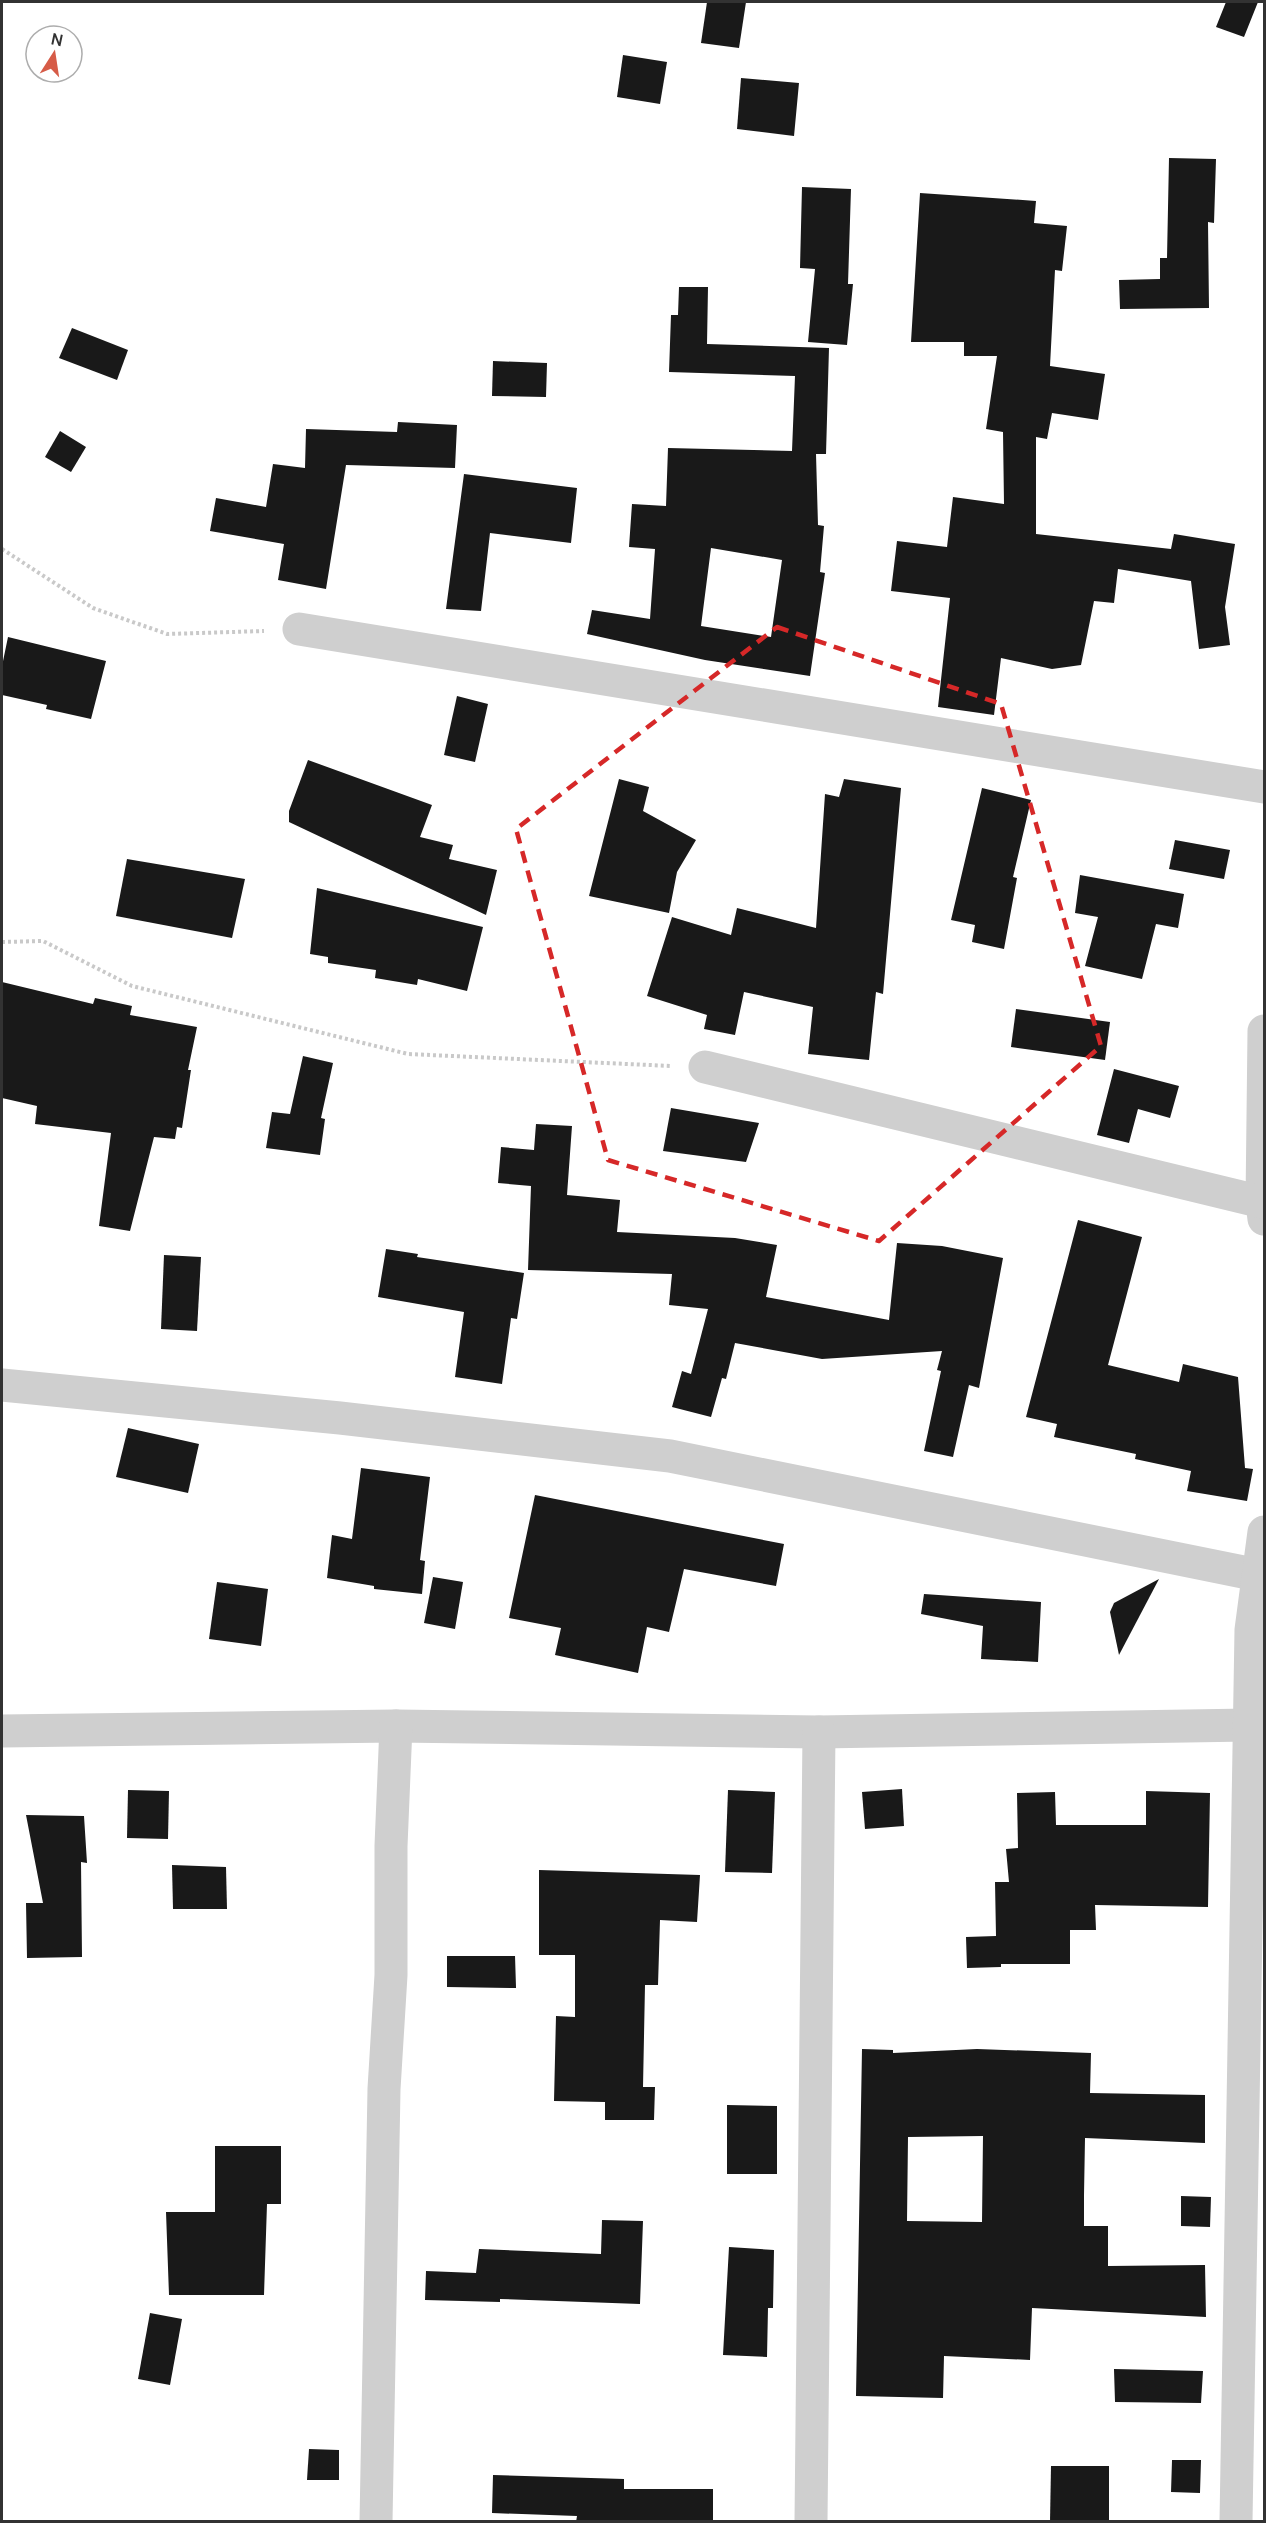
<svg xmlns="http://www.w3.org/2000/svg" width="1266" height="2523" viewBox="0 0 1266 2523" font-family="Manrope,sans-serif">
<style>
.building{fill:#191919;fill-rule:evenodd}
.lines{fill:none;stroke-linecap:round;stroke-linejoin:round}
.path{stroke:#c9c9c9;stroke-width:4;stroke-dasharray:3 3;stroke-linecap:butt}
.street{stroke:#cfcfcf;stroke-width:33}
.marked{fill:none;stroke:#d62828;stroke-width:4.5;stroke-dasharray:12 8;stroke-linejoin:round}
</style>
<rect width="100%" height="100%" fill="#fff"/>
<!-- building -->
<g class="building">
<path d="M 707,2 L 746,2 L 739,48 L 701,43 Z"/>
<path d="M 1226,2 L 1258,2 L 1244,37 L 1216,27 Z"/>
<path d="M 623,55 L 667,62 L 660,104 L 617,97 Z"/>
<path d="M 741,78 L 799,83 L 794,136 L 737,129 Z"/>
<path d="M 1169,158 L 1216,159 L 1214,223 L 1208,222 L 1209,308 L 1120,309 L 1119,280 L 1160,279 L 1160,258 L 1167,258 Z"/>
<path d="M 802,187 L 851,189 L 848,284 L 853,284 L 847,345 L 808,342 L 815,269 L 800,268 Z"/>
<path d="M 920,193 L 1036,201 L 1034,223 L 1067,226 L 1062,271 L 1055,270 L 1050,366 L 1105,374 L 1098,420 L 1052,413 L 1047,439 L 1036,437 L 1036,534 L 1171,549 L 1174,534 L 1235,544 L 1225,607 L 1230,645 L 1199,649 L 1191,581 L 1118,569 L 1114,603 L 1094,601 L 1081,665 L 1052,669 L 1001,658 L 994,715 L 938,707 L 950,598 L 891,591 L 897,541 L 947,547 L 953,497 L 1004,504 L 1003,432 L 986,429 L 997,356 L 964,356 L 964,342 L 911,342 Z"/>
<path d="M 679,287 L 708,287 L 707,344 L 829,348 L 826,454 L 816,454 L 818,525 L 824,526 L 820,572 L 825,573 L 810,676 L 705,660 L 587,634 L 592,610 L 650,619 L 655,549 L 629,547 L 632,504 L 666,506 L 668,448 L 792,451 L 795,376 L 669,372 L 671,315 L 678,315 ZM 711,548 L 782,560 L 771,637 L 701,626 Z"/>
<path d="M 72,328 L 128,350 L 117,380 L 59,358 Z"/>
<path d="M 493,361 L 547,363 L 546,397 L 492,396 Z"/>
<path d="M 398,422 L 457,425 L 455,468 L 346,465 L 326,589 L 278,580 L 284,544 L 210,531 L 216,498 L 266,507 L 273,464 L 305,468 L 306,429 L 397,432 Z"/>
<path d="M 60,431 L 86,447 L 71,472 L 45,457 Z"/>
<path d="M 464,474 L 577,488 L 571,543 L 490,533 L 481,611 L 446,609 Z"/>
<path d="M 8,637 L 106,661 L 91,719 L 46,709 L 47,705 L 2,695 L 2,666 Z"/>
<path d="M 457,696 L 488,704 L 475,762 L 444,755 Z"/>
<path d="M 308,760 L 432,805 L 420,837 L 453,845 L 449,859 L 497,870 L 486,915 L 289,822 L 289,811 Z"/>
<path d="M 619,779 L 649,787 L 643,811 L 696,840 L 677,872 L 669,913 L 589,896 Z"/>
<path d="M 844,779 L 901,788 L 883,994 L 876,992 L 869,1060 L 808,1054 L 813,1007 L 744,992 L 735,1035 L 704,1029 L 707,1015 L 647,996 L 672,917 L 731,935 L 737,908 L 816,928 L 825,794 L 839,797 Z"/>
<path d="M 982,788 L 1031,800 L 1013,877 L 1017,878 L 1004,949 L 972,942 L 975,925 L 951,920 Z"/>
<path d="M 1175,840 L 1230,850 L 1224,879 L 1169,869 Z"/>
<path d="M 127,859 L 245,879 L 232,938 L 116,916 Z"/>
<path d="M 1080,875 L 1184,894 L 1178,928 L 1156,924 L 1142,979 L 1085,966 L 1098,917 L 1075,913 Z"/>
<path d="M 317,888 L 483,927 L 467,991 L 418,979 L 417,985 L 375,978 L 376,970 L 328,963 L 328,957 L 310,954 Z"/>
<path d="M 2,982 L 93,1004 L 95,998 L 132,1006 L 130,1015 L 197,1027 L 188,1070 L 191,1070 L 182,1128 L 177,1127 L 175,1139 L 154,1137 L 130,1231 L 99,1226 L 111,1133 L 35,1124 L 37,1106 L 2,1098 Z"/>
<path d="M 1016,1009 L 1110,1022 L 1105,1060 L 1011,1047 Z"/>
<path d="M 303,1056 L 333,1063 L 321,1118 L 325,1119 L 320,1155 L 266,1148 L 272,1112 L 290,1114 Z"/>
<path d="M 1114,1069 L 1179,1086 L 1170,1118 L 1138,1109 L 1129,1143 L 1097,1135 Z"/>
<path d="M 671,1108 L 759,1123 L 746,1162 L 663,1151 Z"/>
<path d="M 536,1124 L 572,1126 L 567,1195 L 620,1200 L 617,1232 L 735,1238 L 777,1245 L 766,1297 L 889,1320 L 897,1243 L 942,1246 L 1003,1258 L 979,1388 L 969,1385 L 953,1457 L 924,1451 L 941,1371 L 937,1370 L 942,1351 L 822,1359 L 735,1343 L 726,1379 L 722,1378 L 711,1417 L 672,1407 L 682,1371 L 691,1374 L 708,1309 L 669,1305 L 672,1274 L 528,1270 L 531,1186 L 498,1183 L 501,1147 L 534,1150 Z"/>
<path d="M 1078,1220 L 1142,1237 L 1108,1365 L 1179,1382 L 1183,1364 L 1238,1377 L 1245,1468 L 1253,1469 L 1247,1501 L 1187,1491 L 1191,1471 L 1135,1459 L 1136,1454 L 1054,1437 L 1057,1424 L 1026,1417 Z"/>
<path d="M 386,1249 L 418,1254 L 417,1257 L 524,1273 L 517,1319 L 511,1318 L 502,1384 L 455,1377 L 464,1312 L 378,1297 Z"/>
<path d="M 164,1255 L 201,1257 L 197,1331 L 161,1329 Z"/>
<path d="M 128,1428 L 199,1444 L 188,1493 L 116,1477 Z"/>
<path d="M 361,1468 L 430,1477 L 420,1560 L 425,1561 L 422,1594 L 374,1589 L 374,1586 L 327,1578 L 332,1535 L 352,1539 Z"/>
<path d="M 535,1495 L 784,1544 L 776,1586 L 684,1569 L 669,1632 L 647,1627 L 638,1673 L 555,1655 L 561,1628 L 509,1618 Z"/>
<path d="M 433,1577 L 463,1582 L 455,1629 L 424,1623 Z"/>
<path d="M 1159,1579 L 1119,1655 L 1110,1612 L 1114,1603 Z"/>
<path d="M 217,1582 L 268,1589 L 261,1646 L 209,1639 Z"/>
<path d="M 924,1594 L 1041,1602 L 1038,1662 L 981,1659 L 983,1626 L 921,1614 Z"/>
<path d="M 902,1789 L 904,1826 L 865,1829 L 862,1792 Z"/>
<path d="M 128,1790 L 169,1791 L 168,1839 L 127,1838 Z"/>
<path d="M 728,1790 L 775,1792 L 772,1873 L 725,1872 Z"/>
<path d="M 1146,1791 L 1210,1793 L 1208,1907 L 1095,1905 L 1096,1930 L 1070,1930 L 1070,1964 L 1001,1964 L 1001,1967 L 967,1968 L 966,1937 L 996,1936 L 995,1882 L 1009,1882 L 1006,1849 L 1018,1848 L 1017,1793 L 1055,1792 L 1056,1825 L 1146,1825 Z"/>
<path d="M 26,1815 L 84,1816 L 87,1863 L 81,1862 L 82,1957 L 27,1958 L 26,1903 L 43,1903 Z"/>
<path d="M 172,1865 L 226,1867 L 227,1909 L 173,1909 Z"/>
<path d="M 539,1870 L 700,1875 L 697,1922 L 660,1920 L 658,1985 L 645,1985 L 643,2087 L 655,2087 L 654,2120 L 605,2120 L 605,2102 L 554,2101 L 556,2016 L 575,2017 L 575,1955 L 539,1955 Z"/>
<path d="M 447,1956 L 515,1956 L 516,1988 L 447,1987 Z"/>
<path d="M 862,2049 L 893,2050 L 893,2053 L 977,2049 L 1091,2053 L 1090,2093 L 1205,2095 L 1205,2143 L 1085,2138 L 1084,2195 L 1084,2226 L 1108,2226 L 1108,2266 L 1205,2265 L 1206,2317 L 1032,2308 L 1030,2360 L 944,2356 L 943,2398 L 856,2396 ZM 983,2136 L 982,2222 L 907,2221 L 908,2137 Z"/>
<path d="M 727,2105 L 777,2106 L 777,2174 L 727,2174 Z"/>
<path d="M 215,2146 L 281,2146 L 281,2204 L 267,2204 L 264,2295 L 169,2295 L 166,2212 L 215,2212 Z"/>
<path d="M 1181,2196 L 1211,2197 L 1210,2227 L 1181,2226 Z"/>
<path d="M 602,2220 L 643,2221 L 640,2304 L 500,2299 L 500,2302 L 425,2300 L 426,2271 L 476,2273 L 479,2249 L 601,2254 Z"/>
<path d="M 729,2247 L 774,2250 L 773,2308 L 768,2308 L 767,2357 L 723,2355 Z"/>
<path d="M 150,2313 L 182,2319 L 170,2385 L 138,2379 Z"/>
<path d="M 1114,2369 L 1203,2371 L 1201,2403 L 1115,2402 Z"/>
<path d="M 309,2449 L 339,2450 L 339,2480 L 307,2480 Z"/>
<path d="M 1172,2460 L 1201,2460 L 1200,2493 L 1171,2492 Z"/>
<path d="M 1051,2466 L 1109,2466 L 1109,2522 L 1050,2522 Z"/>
<path d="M 493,2475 L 624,2479 L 624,2489 L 713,2489 L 713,2522 L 576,2522 L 577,2516 L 492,2513 Z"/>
</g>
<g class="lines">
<!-- path -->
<g class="path">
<path d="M 2,549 L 93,608 L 167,634 L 264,631"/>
<path d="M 2,942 L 43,941 L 132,986 L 408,1054 L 671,1066"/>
</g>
<!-- street -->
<g class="street">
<path d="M 299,629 L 1264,787"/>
<path d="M 1264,1031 L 1262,1202 L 1264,1219"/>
<path d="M 705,1067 L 1262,1202"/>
<path d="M 2,1385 L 340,1418 L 670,1456 L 1258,1575"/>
<path d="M 2,1731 L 396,1726 L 819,1732 L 1249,1725"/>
<path d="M 376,2522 L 384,2089 L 391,1975 L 391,1846 L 396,1726"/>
<path d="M 811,2522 L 819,1732"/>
<path d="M 1236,2522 L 1251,1630 L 1264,1532"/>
</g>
</g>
<!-- marked area -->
<path class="marked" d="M 777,627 L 1001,704 L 1101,1046 L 879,1241 L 608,1160 L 516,829 Z"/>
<!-- border -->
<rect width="1266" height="2523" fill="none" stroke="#323232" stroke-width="6"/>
<!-- north arrow -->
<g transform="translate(54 54) rotate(12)"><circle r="28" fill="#ffffff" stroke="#adadad" stroke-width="1.5"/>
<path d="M0-4.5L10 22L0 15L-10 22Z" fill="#d65b47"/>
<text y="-9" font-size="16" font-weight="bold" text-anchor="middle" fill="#323232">N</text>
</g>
</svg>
